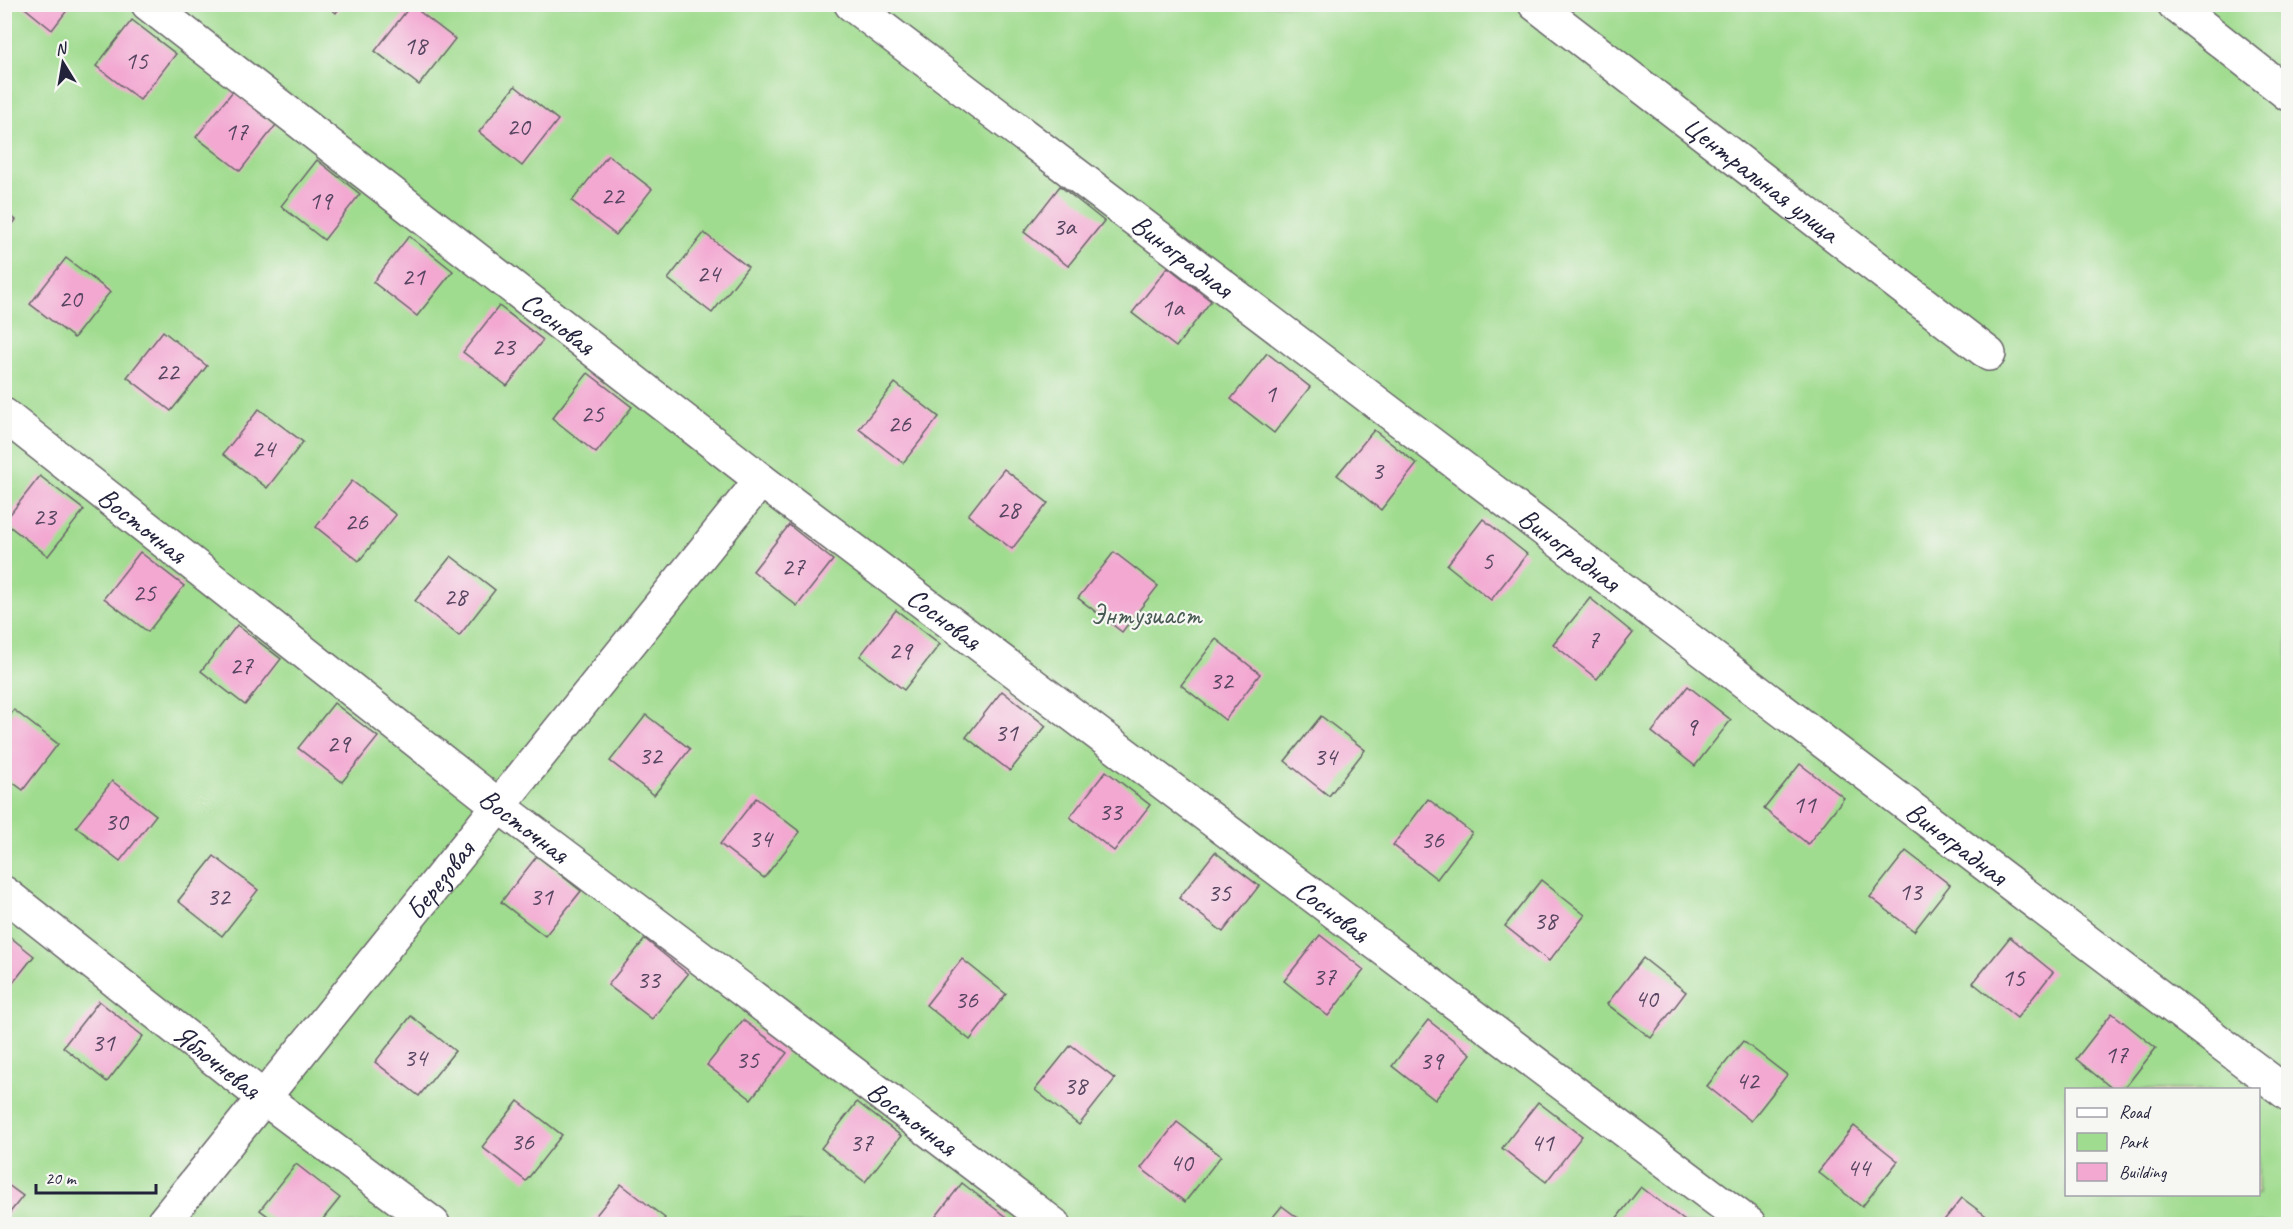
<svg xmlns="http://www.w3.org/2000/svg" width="2293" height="1229" viewBox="0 0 2293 1229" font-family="Caveat,sans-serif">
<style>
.green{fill:#a0dc8f;stroke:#617f65;stroke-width:1.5;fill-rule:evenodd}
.building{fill:#f3a8d2}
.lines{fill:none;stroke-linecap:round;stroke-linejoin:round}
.minor-casing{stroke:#686468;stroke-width:36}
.minor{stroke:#fff;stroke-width:33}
.labels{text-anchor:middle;stroke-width:4.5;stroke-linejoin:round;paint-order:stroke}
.number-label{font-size:26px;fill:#564461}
.street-label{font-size:28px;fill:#22223b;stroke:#f6f6f2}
.park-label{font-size:28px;fill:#485a54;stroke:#f6f6f2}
</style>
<rect width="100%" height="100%" fill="#f6f6f2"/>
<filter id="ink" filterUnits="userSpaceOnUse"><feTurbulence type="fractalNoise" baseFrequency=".0167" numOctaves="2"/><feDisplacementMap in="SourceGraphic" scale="12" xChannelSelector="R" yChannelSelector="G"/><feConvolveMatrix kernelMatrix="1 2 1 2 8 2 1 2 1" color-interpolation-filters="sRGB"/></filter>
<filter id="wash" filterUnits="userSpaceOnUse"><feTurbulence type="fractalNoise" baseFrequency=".008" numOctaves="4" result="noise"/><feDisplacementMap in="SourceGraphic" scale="24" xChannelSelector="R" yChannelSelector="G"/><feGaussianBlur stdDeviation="1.35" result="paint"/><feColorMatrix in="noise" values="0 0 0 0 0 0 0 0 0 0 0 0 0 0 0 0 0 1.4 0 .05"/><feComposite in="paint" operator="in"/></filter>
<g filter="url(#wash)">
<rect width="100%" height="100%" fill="#eadfbc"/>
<!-- green -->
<path class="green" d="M 5,5 L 2288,5 L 2288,1224 L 5,1224 ZM 2066,1090 L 2258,1090 L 2258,1194 L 2066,1194 Z"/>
<g id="blocks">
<!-- building -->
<g class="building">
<path d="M 20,4 L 72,4 L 52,30 Z"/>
<path d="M 325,4 L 342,4 L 336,13 Z"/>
<path d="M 411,5 L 455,39 L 419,85 L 375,51 Z"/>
<path d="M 132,20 L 176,54 L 140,100 L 96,66 Z"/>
<path d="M 515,86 L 558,120 L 522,166 L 479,132 Z"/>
<path d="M 233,91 L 276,125 L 240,171 L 196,137 Z"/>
<path d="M 608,155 L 652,189 L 616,235 L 572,201 Z"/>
<path d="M 317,160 L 360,194 L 324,240 L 281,206 Z"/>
<path d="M 1060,186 L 1104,221 L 1068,266 L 1024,232 Z"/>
<path d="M 4,211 L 16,220 L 4,235 Z"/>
<path d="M 704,233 L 748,267 L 712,313 L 668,279 Z"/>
<path d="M 409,236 L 453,271 L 417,316 L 373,282 Z"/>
<path d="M 66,258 L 110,292 L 74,338 L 30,304 Z"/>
<path d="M 1168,267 L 1211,301 L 1176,347 L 1132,313 Z"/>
<path d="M 499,306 L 543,340 L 507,386 L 463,352 Z"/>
<path d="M 163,331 L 207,366 L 171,411 L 127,377 Z"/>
<path d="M 1267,353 L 1310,387 L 1274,433 L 1231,399 Z"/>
<path d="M 588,373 L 632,407 L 596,453 L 552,418 Z"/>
<path d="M 895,383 L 939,417 L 903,463 L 859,429 Z"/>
<path d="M 259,409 L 303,442 L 267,488 L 223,454 Z"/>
<path d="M 1374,430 L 1417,464 L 1381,510 L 1337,475 Z"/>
<path d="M 1004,469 L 1048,503 L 1012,549 L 968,515 Z"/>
<path d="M 40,476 L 84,510 L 48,556 L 4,522 Z"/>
<path d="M 352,481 L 396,515 L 359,561 L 316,527 Z"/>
<path d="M 1483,519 L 1527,554 L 1491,600 L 1447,565 Z"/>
<path d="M 789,525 L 833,560 L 797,606 L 753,571 Z"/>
<path d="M 140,552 L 184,586 L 148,632 L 104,598 Z"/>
<path d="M 1114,552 L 1158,586 L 1122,632 L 1078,598 Z"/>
<path d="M 451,556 L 495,590 L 459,636 L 415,601 Z"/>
<path d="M 1590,598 L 1633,633 L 1597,679 L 1553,644 Z"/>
<path d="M 896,610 L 940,644 L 904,690 L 860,656 Z"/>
<path d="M 237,625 L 281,659 L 245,705 L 201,671 Z"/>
<path d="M 1216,639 L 1260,674 L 1225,720 L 1181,685 Z"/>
<path d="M 1688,686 L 1731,720 L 1695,766 L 1652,732 Z"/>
<path d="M 1002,691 L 1046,726 L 1010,771 L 966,737 Z"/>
<path d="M 334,703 L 378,737 L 342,782 L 298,748 Z"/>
<path d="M 14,710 L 58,744 L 23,790 L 4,776 L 4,723 Z"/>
<path d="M 646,715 L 690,749 L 654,795 L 610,761 Z"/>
<path d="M 1321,716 L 1365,750 L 1329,796 L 1285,761 Z"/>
<path d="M 1800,764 L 1844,798 L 1808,844 L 1764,809 Z"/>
<path d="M 1106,771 L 1150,805 L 1114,851 L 1070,817 Z"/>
<path d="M 112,781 L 156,815 L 120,861 L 76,827 Z"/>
<path d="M 756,798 L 800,832 L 764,878 L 720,844 Z"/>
<path d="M 1428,799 L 1472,833 L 1437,879 L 1393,845 Z"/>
<path d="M 1906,851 L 1950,885 L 1914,931 L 1870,897 Z"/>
<path d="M 1215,852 L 1259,886 L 1223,932 L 1179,898 Z"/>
<path d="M 214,856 L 258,890 L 222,936 L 178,901 Z"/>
<path d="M 537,856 L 581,891 L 545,936 L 501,902 Z"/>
<path d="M 1541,880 L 1585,915 L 1549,961 L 1505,926 Z"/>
<path d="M 4,932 L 34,956 L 4,994 Z"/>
<path d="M 1320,935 L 1364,970 L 1328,1016 L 1284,981 Z"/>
<path d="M 2010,937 L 2053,972 L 2017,1018 L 1973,983 Z"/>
<path d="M 645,939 L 688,974 L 652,1019 L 608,985 Z"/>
<path d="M 1643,958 L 1686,992 L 1651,1038 L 1607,1004 Z"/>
<path d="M 962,959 L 1006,994 L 970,1040 L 926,1005 Z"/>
<path d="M 99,1001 L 143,1036 L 107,1082 L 63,1047 Z"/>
<path d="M 2112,1013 L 2156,1048 L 2123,1090 L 2114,1090 L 2076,1059 Z"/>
<path d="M 411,1016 L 455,1051 L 419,1096 L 375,1062 Z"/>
<path d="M 743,1020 L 787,1053 L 751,1099 L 707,1065 Z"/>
<path d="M 1428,1020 L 1471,1054 L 1435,1100 L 1392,1066 Z"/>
<path d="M 1743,1041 L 1787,1075 L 1751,1121 L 1707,1086 Z"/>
<path d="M 1071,1045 L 1115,1079 L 1079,1125 L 1035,1090 Z"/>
<path d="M 518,1101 L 562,1135 L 526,1181 L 482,1147 Z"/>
<path d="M 857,1102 L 901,1136 L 865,1182 L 821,1148 Z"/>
<path d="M 1538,1102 L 1582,1136 L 1546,1182 L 1502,1148 Z"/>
<path d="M 1177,1122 L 1221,1156 L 1185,1202 L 1141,1168 Z"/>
<path d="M 1854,1126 L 1898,1161 L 1862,1207 L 1818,1172 Z"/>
<path d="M 296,1164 L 340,1198 L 319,1224 L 279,1224 L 260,1210 Z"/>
<path d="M 4,1182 L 23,1196 L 4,1220 Z"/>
<path d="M 962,1183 L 1006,1217 L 1000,1224 L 930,1224 Z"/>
<path d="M 621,1184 L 665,1218 L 660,1224 L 589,1224 Z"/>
<path d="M 1641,1187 L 1685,1221 L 1682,1224 L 1612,1224 Z"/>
<path d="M 1962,1198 L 1997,1224 L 1941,1224 Z"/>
<path d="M 1282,1206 L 1306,1224 L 1267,1224 Z"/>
</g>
</g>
</g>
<g filter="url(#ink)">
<use href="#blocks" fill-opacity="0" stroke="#686468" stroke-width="1.5"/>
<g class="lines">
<!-- minor casing -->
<g class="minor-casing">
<g id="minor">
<path id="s1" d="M 148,4 L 761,480 L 1749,1224"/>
<path id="s2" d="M 851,4 L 2288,1094"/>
<path id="s3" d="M 1535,4 L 1989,354"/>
<path d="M 2174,4 L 2288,94"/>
<path id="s4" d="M 4,415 L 499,806 L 1053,1224"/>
<path id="s5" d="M 4,893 L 264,1098 L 433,1224"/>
<path id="s6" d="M 162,1224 L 761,480"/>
</g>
</g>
<!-- minor -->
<use href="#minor" class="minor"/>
</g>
</g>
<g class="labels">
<!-- number labels -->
<g class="number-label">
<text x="415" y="54">18</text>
<text x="136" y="69">15</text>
<text x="518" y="135">20</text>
<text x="236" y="140">17</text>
<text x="612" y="204">22</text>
<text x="320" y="209">19</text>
<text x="1064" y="235">3а</text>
<text x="708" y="282">24</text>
<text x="413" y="285">21</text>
<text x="70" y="307">20</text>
<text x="1172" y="316">1а</text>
<text x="503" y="355">23</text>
<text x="167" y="380">22</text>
<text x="1270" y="402">1</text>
<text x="592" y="422">25</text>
<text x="899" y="432">26</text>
<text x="263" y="457">24</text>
<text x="1377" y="479">3</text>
<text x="1008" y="518">28</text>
<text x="44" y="525">23</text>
<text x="356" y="530">26</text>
<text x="1487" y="569">5</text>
<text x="793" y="575">27</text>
<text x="144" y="601">25</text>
<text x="455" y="605">28</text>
<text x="1593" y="648">7</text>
<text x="900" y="659">29</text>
<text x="241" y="674">27</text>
<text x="1221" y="689">32</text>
<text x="1691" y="735">9</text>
<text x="1006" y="741">31</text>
<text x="338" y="752">29</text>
<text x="650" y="764">32</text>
<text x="1325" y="765">34</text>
<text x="1804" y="813">11</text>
<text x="1110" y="820">33</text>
<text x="116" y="830">30</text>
<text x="760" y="847">34</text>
<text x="1432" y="848">36</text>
<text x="1910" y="900">13</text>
<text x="1219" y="901">35</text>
<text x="218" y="905">32</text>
<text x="541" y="905">31</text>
<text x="1545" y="929">38</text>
<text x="1324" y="985">37</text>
<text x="2013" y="986">15</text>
<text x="648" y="988">33</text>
<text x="1646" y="1007">40</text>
<text x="966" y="1008">36</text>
<text x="103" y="1051">31</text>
<text x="2116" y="1063">17</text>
<text x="415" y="1066">34</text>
<text x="747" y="1068">35</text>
<text x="1431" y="1069">39</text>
<text x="1747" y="1089">42</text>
<text x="1075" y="1094">38</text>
<text x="522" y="1150">36</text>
<text x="861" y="1151">37</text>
<text x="1542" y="1151">41</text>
<text x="1181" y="1171">40</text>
<text x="1858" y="1176">44</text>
</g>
<!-- street labels -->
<g class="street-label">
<text dy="10" stroke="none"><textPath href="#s3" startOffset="286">Центральная улица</textPath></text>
<text dy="10" stroke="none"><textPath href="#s2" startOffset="416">Виноградная</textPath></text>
<text dy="10" stroke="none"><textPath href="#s1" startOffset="520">Сосновая</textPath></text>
<text dy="10" stroke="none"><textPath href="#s4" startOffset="177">Восточная</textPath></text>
<text dy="10" stroke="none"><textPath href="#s2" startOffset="902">Виноградная</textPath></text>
<text dy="10" stroke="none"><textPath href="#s1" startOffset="1006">Сосновая</textPath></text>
<text dy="10" stroke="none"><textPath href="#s4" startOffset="663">Восточная</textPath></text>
<text dy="10" stroke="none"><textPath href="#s2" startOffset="1388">Виноградная</textPath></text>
<text dy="10" stroke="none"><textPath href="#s6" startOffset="442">Березовая</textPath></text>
<text dy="10" stroke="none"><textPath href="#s1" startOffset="1492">Сосновая</textPath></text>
<text dy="10" stroke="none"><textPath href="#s5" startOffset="272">Яблочневая</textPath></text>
<text dy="10" stroke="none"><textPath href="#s4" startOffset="1149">Восточная</textPath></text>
</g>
<!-- park labels -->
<g class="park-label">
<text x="1146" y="624">Энтузиаст</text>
</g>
</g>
<!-- margin -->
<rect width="2293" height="1229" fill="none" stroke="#f6f6f2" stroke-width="24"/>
<!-- legend -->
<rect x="2065" y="1088" width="195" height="108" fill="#f6f6f2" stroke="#a1a1a9" stroke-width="1.5"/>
<rect x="2077" y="1108" width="30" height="9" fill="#ffffff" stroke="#a1a1a9" stroke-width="1.5"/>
<text x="2119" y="1118" font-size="18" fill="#22223b">Road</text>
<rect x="2077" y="1133" width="30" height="18" fill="#a0dc8f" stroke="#a1a1a9" stroke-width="1.5"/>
<text x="2119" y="1148" font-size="18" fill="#22223b">Park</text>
<rect x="2077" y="1163" width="30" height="18" fill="#f3a8d2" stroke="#a1a1a9" stroke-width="1.5"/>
<text x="2119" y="1178" font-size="18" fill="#22223b">Building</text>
<!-- north arrow -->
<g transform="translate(63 63) rotate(349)" stroke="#f6f6f2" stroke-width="4.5" paint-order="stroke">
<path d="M0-4.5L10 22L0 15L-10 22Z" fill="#22223b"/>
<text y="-9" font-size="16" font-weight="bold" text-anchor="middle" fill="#22223b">N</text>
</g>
<!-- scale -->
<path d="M36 1184v9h120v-9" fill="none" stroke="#22223b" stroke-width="3"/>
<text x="45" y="1184" font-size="18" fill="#22223b" stroke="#f6f6f2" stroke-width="4.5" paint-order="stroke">20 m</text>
</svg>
